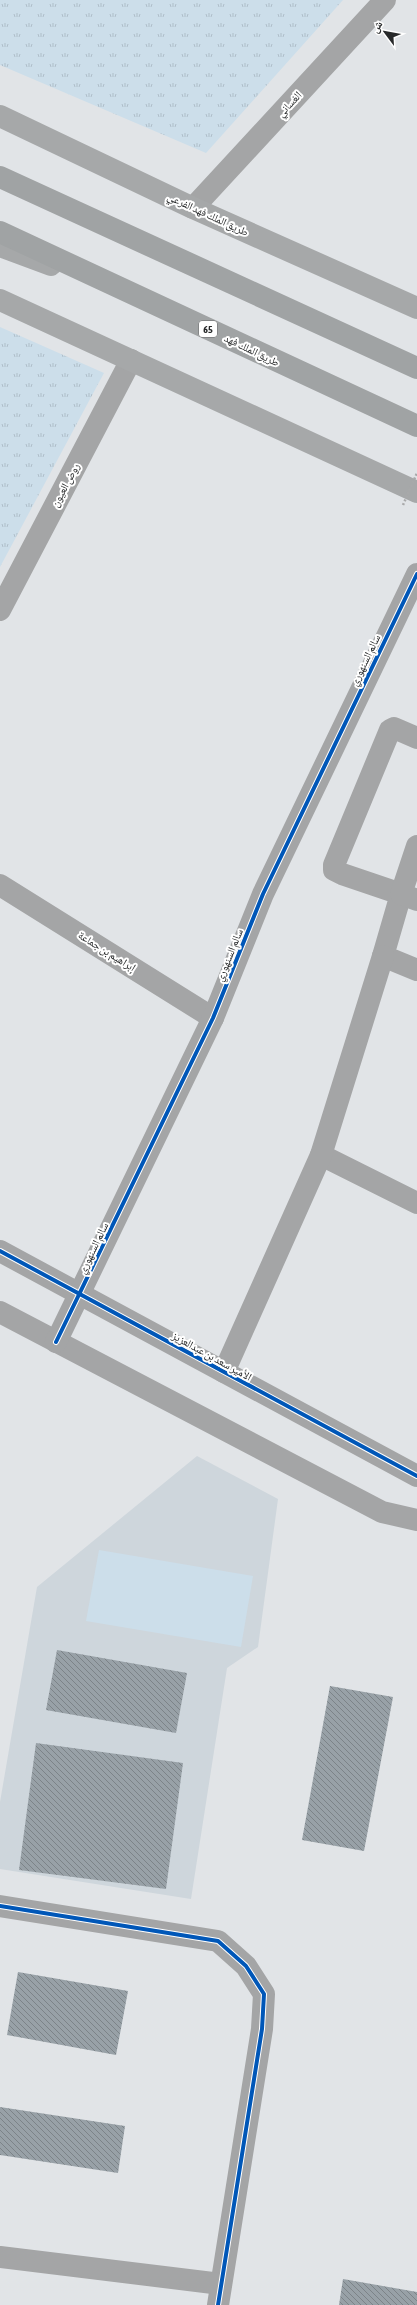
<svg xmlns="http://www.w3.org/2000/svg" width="417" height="2305" viewBox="0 0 417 2305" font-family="'Asap Condensed','Noto Naskh Arabic',sans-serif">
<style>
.built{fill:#ced6dc}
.grass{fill:url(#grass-tufts)}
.park{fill:#ccdeea}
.building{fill:url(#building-back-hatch)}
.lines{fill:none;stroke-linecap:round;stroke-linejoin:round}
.minor{stroke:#a4a5a6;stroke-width:22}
.major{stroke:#a6a8a9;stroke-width:22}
.highway{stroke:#a0a3a4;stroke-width:22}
.path-bridge{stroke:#a8a9aa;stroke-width:2.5;stroke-dasharray:2 2;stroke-linecap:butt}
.cycleway-casing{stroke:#fff;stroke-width:6}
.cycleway{stroke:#0057b8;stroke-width:4}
.labels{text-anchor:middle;stroke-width:4;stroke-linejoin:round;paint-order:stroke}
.shield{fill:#fff;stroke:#68696a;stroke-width:1}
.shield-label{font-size:10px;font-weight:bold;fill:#27292a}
.street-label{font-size:11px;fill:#27292a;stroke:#fff}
</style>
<defs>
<pattern id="grass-tufts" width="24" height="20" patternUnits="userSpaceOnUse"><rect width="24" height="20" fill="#ccdeea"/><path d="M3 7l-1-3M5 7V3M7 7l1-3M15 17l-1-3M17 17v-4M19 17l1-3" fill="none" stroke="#afbec9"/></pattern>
<pattern id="building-back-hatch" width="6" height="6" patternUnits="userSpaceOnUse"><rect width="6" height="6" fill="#98a1a7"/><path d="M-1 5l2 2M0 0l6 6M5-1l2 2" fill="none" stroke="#7c8388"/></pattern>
</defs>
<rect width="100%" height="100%" fill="#e1e4e7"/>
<!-- built -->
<path class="built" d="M 197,1456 L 278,1499 L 258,1647 L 227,1668 L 191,1899 L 0,1869 L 0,1802 L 37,1587 Z"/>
<!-- grass -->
<g class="grass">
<path d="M 0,0 L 343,0 L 206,153 L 0,65 Z"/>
<path d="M 0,327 L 104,373 L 0,567 Z"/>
</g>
<!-- park -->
<path class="park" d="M 99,1550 L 253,1576 L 241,1647 L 86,1621 Z"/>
<!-- building -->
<g class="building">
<path d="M 57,1650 L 187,1673 L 176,1733 L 46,1710 Z"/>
<path d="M 330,1686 L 393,1697 L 364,1851 L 302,1840 Z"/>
<path d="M 36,1743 L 183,1763 L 166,1889 L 19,1870 Z"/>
<path d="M 18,1972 L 128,1991 L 116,2055 L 7,2035 Z"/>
<path d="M 0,2107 L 125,2126 L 118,2173 L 0,2155 Z"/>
<path d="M 343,2279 L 417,2292 L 417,2305 L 339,2305 Z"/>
</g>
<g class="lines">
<!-- minor -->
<g class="minor">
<path d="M 193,208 L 385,0"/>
<path d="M 0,610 L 131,360"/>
<path d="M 417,738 L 394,728 L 390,730 L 334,865 L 334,870 L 342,874 L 401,894 L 383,956 L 417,970"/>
<path d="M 417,846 L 401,894 L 417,900"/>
<path d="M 0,885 L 213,1018"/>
<path d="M 321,1155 L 417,1203"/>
<path d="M 0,1251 L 417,1476"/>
<path d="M 0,1312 L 382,1512 L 417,1520"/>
<path d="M 56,1342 L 213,1018 L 263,894 L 417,574"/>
<path d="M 224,1372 L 321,1155 L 383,956"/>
<path d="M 0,1906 L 218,1941 L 246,1966 L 264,1994 L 262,2029 L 218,2305"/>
<path d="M 0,2257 L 221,2284"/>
</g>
<!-- major -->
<g class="major">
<path d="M 0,116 L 193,208 L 417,308"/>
<path d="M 0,246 L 51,265"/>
<path d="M 0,300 L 417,492"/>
</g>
<!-- highway -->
<g class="highway">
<path d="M 0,177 L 417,368"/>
<path d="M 0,232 L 417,426"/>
</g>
<!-- path-bridge -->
<path class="path-bridge" d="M 403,505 L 417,473"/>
<!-- cycleway casing -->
<g class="cycleway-casing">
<g id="cycleway">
<path d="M 0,1251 L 417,1476"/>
<path d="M 56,1342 L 213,1018 L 263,894 L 417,574"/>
<path d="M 0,1906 L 218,1941 L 246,1966 L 264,1994 L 262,2029 L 218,2305"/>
</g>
</g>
<!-- cycleway -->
<use href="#cycleway" class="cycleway"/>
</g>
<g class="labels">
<!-- shield labels -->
<rect class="shield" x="199" y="321" width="18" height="16" rx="3"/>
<g class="shield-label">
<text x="208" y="333">65</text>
</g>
<!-- street labels -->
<g class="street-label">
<text transform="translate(289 104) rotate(-47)" y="4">الغساني</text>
<text transform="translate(208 214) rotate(25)" y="4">طريق الملك فهد الفرعي</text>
<text transform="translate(252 350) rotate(26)" y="4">طريق الملك فهد</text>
<text transform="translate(65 485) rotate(-62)" y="4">روض العيون</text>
<text transform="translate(365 660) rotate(-64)" y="4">سالم السنهوري</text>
<text transform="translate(107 951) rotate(32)" y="4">إبراهيم بن جماعة</text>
<text transform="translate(229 955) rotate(-68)" y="4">سالم السنهوري</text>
<text transform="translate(93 1248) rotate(-64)" y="4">سالم السنهوري</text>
<text transform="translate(212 1356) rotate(29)" y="4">الأمير سعد بن عبدالعزيز</text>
</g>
</g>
<!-- north arrow -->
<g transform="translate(385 32) rotate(302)" stroke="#ffffff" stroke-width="3" paint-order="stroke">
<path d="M0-3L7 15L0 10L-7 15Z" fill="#27292a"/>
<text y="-6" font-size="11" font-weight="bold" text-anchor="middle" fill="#27292a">ش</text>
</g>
</svg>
